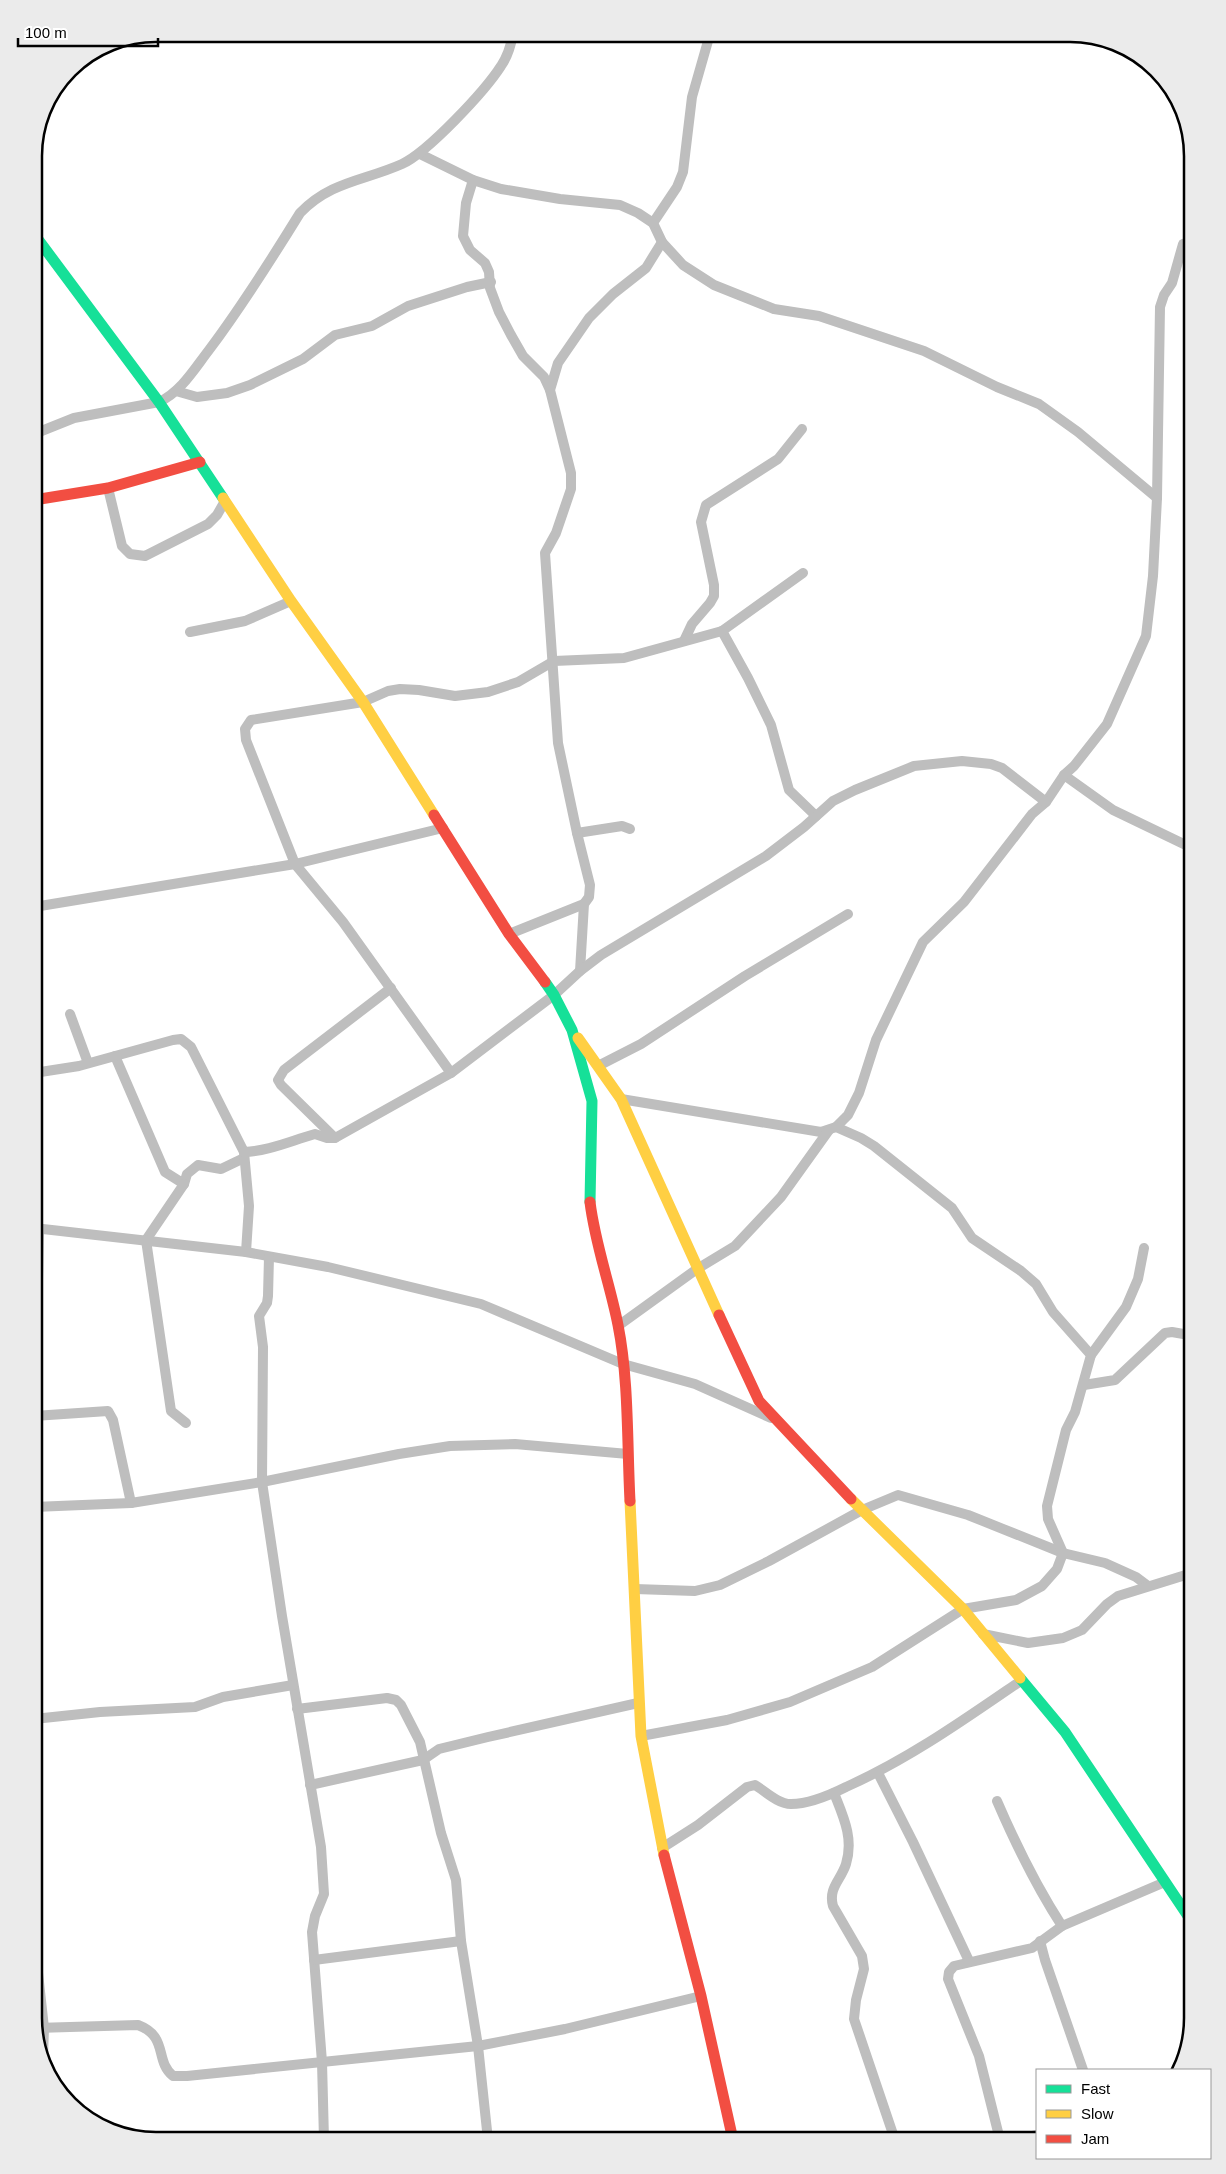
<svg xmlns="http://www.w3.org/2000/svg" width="1226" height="2174" viewBox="0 0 1226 2174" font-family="Arial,sans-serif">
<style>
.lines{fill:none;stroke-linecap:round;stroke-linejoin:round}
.street{stroke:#bebebe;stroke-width:10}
.fast{stroke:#16e098;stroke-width:11}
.slow{stroke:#ffcf43;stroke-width:11}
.jam{stroke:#f24e42;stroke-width:11}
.rim{fill:none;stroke:#000;stroke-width:2.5}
</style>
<rect width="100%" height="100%" fill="#fff"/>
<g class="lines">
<!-- street -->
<g class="street">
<path d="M 420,154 L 473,180 L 501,189 L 560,199 L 620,205 L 638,213 L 653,223 L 662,242 L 683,265 L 714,285 L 774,309 L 819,316 L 924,351 L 997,387 L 1039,404 L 1078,432 L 1157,498"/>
<path d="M 473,180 L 466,203 L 463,236 L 470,250 L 485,263 L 489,272 L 490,288 L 499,312 L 511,335 L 523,356 L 544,377 L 550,390"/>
<path d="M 653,223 L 677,187 L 683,172 L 692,97 L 710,34"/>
<path d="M 176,391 L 197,397 L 227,393 L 250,385 L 303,359 L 335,335 L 372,326 L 408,306 L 467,287 L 491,282"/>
<path d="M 34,434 L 74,418 L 159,402 C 181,392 195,368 209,350 C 242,306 271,260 300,213 C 331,181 364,181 402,164 C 428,152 485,91 501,66 C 508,56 511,45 513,34"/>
<path d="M 108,488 L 122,546 L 130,554 L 145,556 L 208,524 L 217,515 L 225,501"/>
<path d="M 722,631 L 748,678 L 771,725 L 789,790 L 816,816"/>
<path d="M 190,632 L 245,621 L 291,601"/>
<path d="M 684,641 L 692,624 L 710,603 L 714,596 L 714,585 L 701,522 L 706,505 L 778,459 L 802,429"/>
<path d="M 1064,775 L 1113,810 L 1192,848"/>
<path d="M 577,833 L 622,826 L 630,829"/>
<path d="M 34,907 L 295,864 L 443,828"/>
<path d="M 509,934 L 584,904"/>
<path d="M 580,971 L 584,904 L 589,897 L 590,885 L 577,833 L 558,743 L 545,553 L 556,533 L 571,489 L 571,473 L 550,390 L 558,363 L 589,318 L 613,294 L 646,268 L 662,242"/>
<path d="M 70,1014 L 88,1063"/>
<path d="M 115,1056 L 165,1172 L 184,1184 L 187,1174 L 198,1165 L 221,1169 L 244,1158"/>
<path d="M 598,1066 L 641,1044 L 745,976 L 848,914"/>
<path d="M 34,1073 L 79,1066 L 173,1040 L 181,1039 L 191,1047 L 244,1152 L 249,1206 L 246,1252"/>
<path d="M 451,1073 L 343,922 L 295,864 L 246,740 L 245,729 L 251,720 L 363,702 L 388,691 L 400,689 L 419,690 L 455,696 L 488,692 L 518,682 L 554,661 L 624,658 L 722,631 L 803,573"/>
<path d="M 621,1099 L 821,1132 L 836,1127 L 848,1115 L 859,1093 L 876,1040 L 923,942 L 964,902 L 1032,814 L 1046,802 L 1064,775 L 1074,766 L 1107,724 L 1146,636 L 1153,576 L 1157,498 L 1160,307 L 1164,295 L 1172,283 L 1183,244 L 1192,242"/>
<path d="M 335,1138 L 281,1085 L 278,1080 L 284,1070 L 391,988"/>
<path d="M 244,1152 C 269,1151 290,1141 315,1134 L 327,1138 L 335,1138 L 451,1073 L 554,995 L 580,971 L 601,955 L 766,856 L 804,827 L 833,801 L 855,790 L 914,766 L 962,761 L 991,764 L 1002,768 L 1046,802"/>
<path d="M 184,1184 L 146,1240 L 171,1411 L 186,1423"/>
<path d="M 34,1228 L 246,1252 L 328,1267 L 481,1304 L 623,1364 L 695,1384 L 771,1418"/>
<path d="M 269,1257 L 268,1296 L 267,1303 L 259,1316 L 263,1347 L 262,1482 L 282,1616 L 321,1847 L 324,1894 L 315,1916 L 312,1932 L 322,2062 L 324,2140"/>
<path d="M 34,1305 L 38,1280 L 39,1228 L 35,1223"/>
<path d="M 618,1326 L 697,1269 L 735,1246 L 781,1197 L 829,1130"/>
<path d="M 1091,1355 L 1126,1307 L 1138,1279 L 1144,1248"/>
<path d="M 1084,1385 L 1115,1380 L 1165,1333 L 1172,1332 L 1189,1335 L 1192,1334"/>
<path d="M 34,1416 L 108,1411 L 113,1420 L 131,1503"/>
<path d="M 34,1507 L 131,1503 L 262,1482 L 399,1454 L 450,1446 L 515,1444 L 628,1454"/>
<path d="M 635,1589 L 695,1591 L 720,1585 L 769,1561 L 862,1510 L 898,1495 L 968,1515 L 1063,1553 L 1105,1563 L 1136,1577 L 1148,1586"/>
<path d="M 983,1634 L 1028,1643 L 1063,1638 L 1082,1630 L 1107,1604 L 1118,1596 L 1192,1573"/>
<path d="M 297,1709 L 387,1698 L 396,1700 L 401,1705 L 420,1742 L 441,1833 L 456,1880 L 461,1941 L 478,2046 L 488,2140"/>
<path d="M 34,1719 L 100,1712 L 195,1707 L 223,1697 L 293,1685"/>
<path d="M 641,1736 L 727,1720 L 790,1702 L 872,1667 L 963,1609 L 1016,1600 L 1042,1586 L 1057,1569 L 1063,1553 L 1048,1519 L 1047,1506 L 1066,1430 L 1075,1412 L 1091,1355 L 1053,1312 L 1036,1284 L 1021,1271 L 972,1238 L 952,1208 L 874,1146 L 861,1138 L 836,1127"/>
<path d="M 878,1773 L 913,1842 L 969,1961"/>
<path d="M 310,1785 L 423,1760 L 439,1749 L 488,1737 L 638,1703"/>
<path d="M 834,1793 C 843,1816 854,1838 846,1864 C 841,1880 828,1888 833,1906 L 862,1956 L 864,1969 L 856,2000 L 854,2019 L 895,2140"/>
<path d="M 997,1801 C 1016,1845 1036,1886 1062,1926"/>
<path d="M 662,1848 L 698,1825 L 747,1787 L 755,1785 C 765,1791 778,1804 791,1804 C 810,1804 830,1795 846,1787 C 909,1759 965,1719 1022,1680"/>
<path d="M 34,1936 L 44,2028 L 43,2057"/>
<path d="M 1040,1941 L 1045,1960 L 1083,2070"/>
<path d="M 314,1960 L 461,1941"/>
<path d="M 36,2028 L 138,2025 C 169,2037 154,2060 173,2076 L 187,2076 L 478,2046 L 565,2029 L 701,1996"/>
<path d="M 1000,2140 L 979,2056 L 948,1979 L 949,1972 L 954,1966 L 1032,1948 L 1062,1926 L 1165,1882"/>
<path d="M 1015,2140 L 1037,2135"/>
</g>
<!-- fast -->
<g class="fast">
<path d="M 34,234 L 159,402 L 223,498"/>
<path d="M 545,982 L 554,995 L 572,1030 L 592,1101 L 590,1202"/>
<path d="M 1020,1678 L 1065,1732 L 1192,1922"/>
</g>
<!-- slow -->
<g class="slow">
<path d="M 223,498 L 291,601 L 363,702 L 434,815"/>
<path d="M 578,1038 L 621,1099 L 719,1315"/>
<path d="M 851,1499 L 963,1609 L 1020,1678"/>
<path d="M 630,1501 L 641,1736 L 664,1855"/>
</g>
<!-- jam -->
<g class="jam">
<path d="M 34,500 L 108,488 L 200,462"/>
<path d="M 434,815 L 509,934 L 545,982"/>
<path d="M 590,1202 C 595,1244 610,1284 618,1325 C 629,1380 627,1445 630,1501"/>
<path d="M 719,1315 L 759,1401 L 851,1499"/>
<path d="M 664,1855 L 701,1996 L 733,2140"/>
</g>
</g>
<!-- crop -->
<path d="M0 0H1226V2174H0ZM156 42H1070A114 114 0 0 1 1184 156V2018A114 114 0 0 1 1070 2132H156A114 114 0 0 1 42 2018V156A114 114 0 0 1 156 42Z" fill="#ebebeb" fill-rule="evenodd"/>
<path class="rim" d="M156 42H1070A114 114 0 0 1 1184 156V2018A114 114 0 0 1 1070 2132H156A114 114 0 0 1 42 2018V156A114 114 0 0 1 156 42Z"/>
<!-- legend -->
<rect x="1036" y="2069" width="175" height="90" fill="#ffffff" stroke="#999999"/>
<rect x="1046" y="2085" width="25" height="8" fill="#16e098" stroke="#999999"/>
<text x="1081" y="2094" font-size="15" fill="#000000">Fast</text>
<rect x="1046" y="2110" width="25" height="8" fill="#ffcf43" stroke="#999999"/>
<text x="1081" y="2119" font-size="15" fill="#000000">Slow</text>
<rect x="1046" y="2135" width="25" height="8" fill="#f24e42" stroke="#999999"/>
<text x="1081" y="2144" font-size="15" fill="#000000">Jam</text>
<!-- scale -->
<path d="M18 38v8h140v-8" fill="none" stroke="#000000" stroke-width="2.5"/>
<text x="25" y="38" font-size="15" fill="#000000" stroke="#ffffff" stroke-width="4" paint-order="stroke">100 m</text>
</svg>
